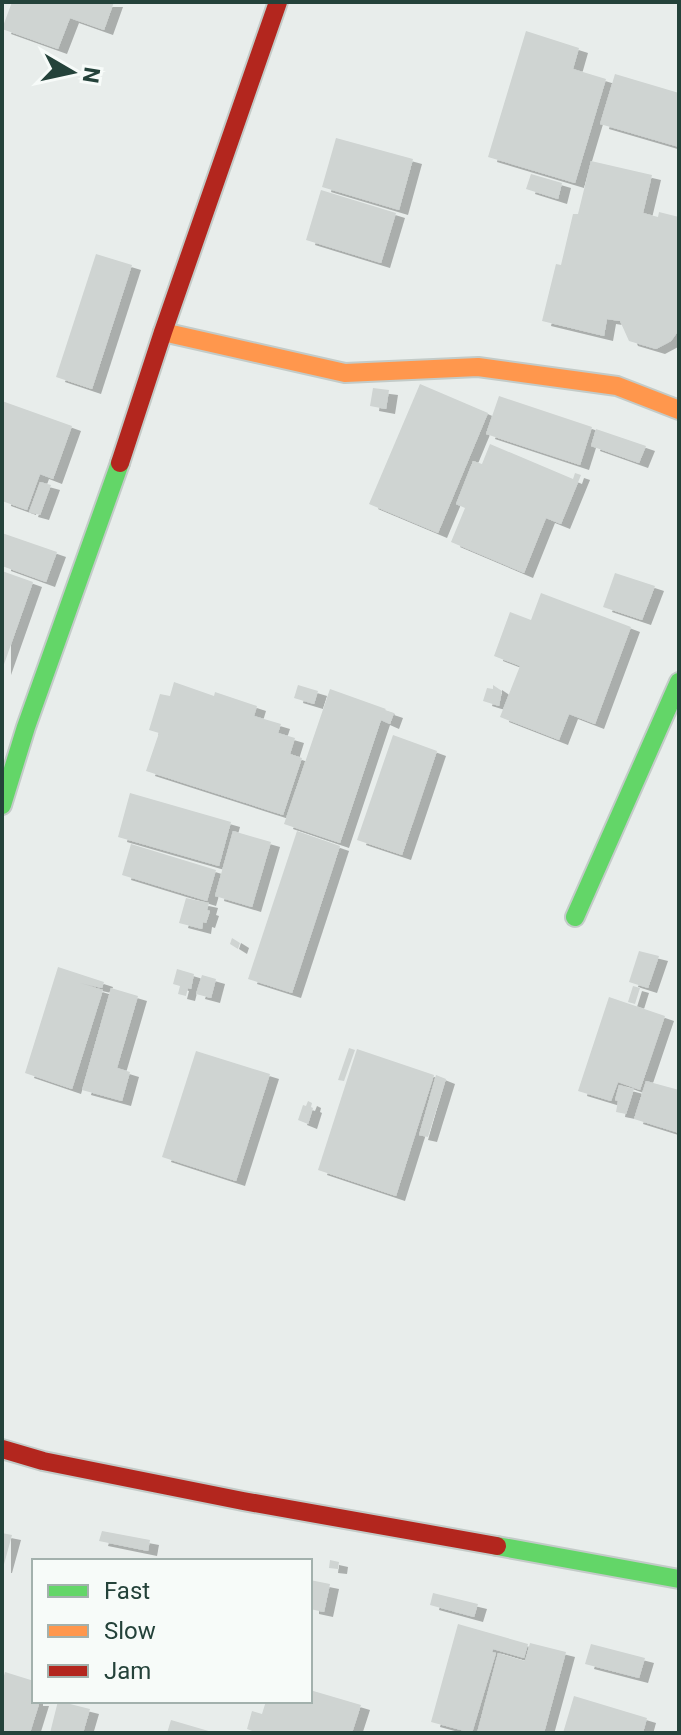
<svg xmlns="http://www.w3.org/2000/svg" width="681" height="1735" viewBox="0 0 681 1735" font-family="Roboto,sans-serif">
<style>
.building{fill:#cfd4d2;filter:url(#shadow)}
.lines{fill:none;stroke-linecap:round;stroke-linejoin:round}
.fast-casing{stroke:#c3cbc8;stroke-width:22}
.slow-casing{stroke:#c3cbc8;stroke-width:22}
.jam-casing{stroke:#c3cbc8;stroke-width:22}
.fast{stroke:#63d668;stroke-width:18}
.slow{stroke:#ff974d;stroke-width:18}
.jam{stroke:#b3261e;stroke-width:18}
</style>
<defs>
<filter id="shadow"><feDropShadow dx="9" dy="5" stdDeviation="0" flood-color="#0004"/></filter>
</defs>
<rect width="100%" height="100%" fill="#e8edeb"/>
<!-- building -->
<g class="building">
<path d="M 12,2 L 114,2 L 104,30 L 70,18 L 58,49 L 2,29 Z"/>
<path d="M 526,31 L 579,48 L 573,69 L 606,79 L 575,183 L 488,157 Z"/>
<path d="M 615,74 L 679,93 L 679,147 L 600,124 Z"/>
<path d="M 336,138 L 413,159 L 399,210 L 322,187 Z"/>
<path d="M 591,161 L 652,175 L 643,213 L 658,217 L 659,212 L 679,217 L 679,330 L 671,341 L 656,349 L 629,341 L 620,321 L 607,319 L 604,336 L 542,321 L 556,264 L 561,265 L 573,214 L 578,214 Z"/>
<path d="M 531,174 L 562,183 L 558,199 L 526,189 Z"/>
<path d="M 321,190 L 396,213 L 381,263 L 306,240 Z"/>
<path d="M 96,254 L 132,265 L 92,389 L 56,377 Z"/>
<path d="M 420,384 L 488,413 L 438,533 L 369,504 Z"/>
<path d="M 373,388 L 389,390 L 386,409 L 370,406 Z"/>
<path d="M 499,396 L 592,427 L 580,465 L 486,434 Z"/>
<path d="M 2,401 L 72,426 L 53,479 L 40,474 L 27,510 L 2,501 Z"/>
<path d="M 596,429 L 646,446 L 639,463 L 591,446 Z"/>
<path d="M 490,444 L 573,479 L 575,473 L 581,475 L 561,524 L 546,518 L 524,573 L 451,542 L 465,508 L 456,504 L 473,461 L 482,464 Z"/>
<path d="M 40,482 L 51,485 L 40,515 L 29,512 Z"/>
<path d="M 2,533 L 57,552 L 46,582 L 2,566 Z"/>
<path d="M 2,571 L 33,582 L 2,670 Z"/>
<path d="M 615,573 L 655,586 L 642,620 L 603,607 Z"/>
<path d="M 541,593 L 631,627 L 595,724 L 569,714 L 559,740 L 500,717 L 520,666 L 494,656 L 510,612 L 531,620 Z"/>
<path d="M 174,682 L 214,696 L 215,692 L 257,706 L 254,716 L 281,724 L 278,733 L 295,738 L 290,754 L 302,758 L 283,815 L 146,771 L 159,733 L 149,730 L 160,694 L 170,696 Z"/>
<path d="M 298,685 L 318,691 L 314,704 L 294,698 Z"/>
<path d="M 493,685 L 502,691 L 499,706 L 483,701 L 487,688 L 493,689 Z"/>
<path d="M 330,689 L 386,709 L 385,710 L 394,713 L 390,724 L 381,720 L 340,843 L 284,824 Z"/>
<path d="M 393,735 L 437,751 L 402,855 L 357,840 Z"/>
<path d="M 130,793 L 231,822 L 219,866 L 118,837 Z"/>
<path d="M 233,831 L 271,842 L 252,907 L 215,896 Z"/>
<path d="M 297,831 L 340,846 L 292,993 L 248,979 Z"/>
<path d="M 131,844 L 216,870 L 207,901 L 122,875 Z"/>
<path d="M 186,898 L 209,903 L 207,910 L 210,911 L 206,923 L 203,922 L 202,929 L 179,923 Z"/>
<path d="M 232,938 L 240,943 L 238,949 L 230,944 Z"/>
<path d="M 639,951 L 659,956 L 648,988 L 629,982 Z"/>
<path d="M 58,967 L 104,982 L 102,988 L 80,983 L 103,990 L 72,1089 L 25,1073 Z"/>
<path d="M 177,969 L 194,974 L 191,989 L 188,988 L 186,996 L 178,994 L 180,986 L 173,984 Z"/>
<path d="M 202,975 L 216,979 L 211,998 L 196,994 Z"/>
<path d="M 633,986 L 640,988 L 635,1004 L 628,1002 Z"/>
<path d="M 111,988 L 138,996 L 117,1068 L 130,1072 L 122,1101 L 82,1090 Z"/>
<path d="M 609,997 L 665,1016 L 640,1090 L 618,1082 L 611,1101 L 578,1091 Z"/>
<path d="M 349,1048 L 355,1050 L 344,1081 L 338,1080 Z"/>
<path d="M 357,1049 L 434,1075 L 396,1196 L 318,1170 Z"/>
<path d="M 196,1051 L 270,1074 L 236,1181 L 162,1157 Z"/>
<path d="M 436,1075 L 446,1079 L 428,1137 L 419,1135 Z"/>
<path d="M 646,1081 L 679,1090 L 679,1133 L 634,1119 Z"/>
<path d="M 619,1085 L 634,1089 L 626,1114 L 616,1112 L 618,1101 L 615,1100 Z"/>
<path d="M 308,1101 L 312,1103 L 311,1107 L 313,1108 L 308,1124 L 298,1120 L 303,1105 L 306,1106 Z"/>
<path d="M 102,1531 L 150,1540 L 148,1551 L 99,1541 Z"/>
<path d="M 2,1533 L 12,1535 L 3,1568 L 2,1568 Z"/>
<path d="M 330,1560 L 339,1562 L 338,1569 L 329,1568 Z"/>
<path d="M 310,1580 L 330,1584 L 324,1612 L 310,1609 Z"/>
<path d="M 433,1593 L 478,1604 L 474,1617 L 430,1605 Z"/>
<path d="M 458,1624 L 528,1644 L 524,1658 L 493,1649 L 492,1652 L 496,1653 L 472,1733 L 431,1722 Z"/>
<path d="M 530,1643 L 566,1652 L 544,1733 L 477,1733 L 498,1653 L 525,1661 Z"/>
<path d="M 591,1644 L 645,1658 L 639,1678 L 585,1664 Z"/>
<path d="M 5,1672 L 34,1681 L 34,1701 L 40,1701 L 30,1733 L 2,1733 L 2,1683 Z"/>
<path d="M 310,1690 L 361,1705 L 352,1733 L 257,1733 L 247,1729 L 252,1711 L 262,1714 L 266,1701 L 310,1701 Z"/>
<path d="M 574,1696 L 647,1718 L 643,1733 L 563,1733 Z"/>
<path d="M 58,1701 L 90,1709 L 83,1733 L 50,1733 Z"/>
<path d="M 171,1720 L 212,1732 L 212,1733 L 167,1733 Z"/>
</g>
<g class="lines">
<!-- fast casing -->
<g class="fast-casing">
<g id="fast">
<path d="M 2,805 L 26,727 L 120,463"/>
<path d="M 575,917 L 679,682"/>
<path d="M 497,1546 L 679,1579"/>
</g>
</g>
<!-- slow casing -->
<g class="slow-casing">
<path id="slow" d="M 163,332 L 345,373 L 478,367 L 617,386 L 679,410"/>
</g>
<!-- jam casing -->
<g class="jam-casing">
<g id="jam">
<path d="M 120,463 L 163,332 L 278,2"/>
<path d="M 2,1449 L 43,1461 L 243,1501 L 497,1546"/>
</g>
</g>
<!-- fast -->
<use href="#fast" class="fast"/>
<!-- slow -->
<use href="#slow" class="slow"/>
<!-- jam -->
<use href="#jam" class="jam"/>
</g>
<!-- border -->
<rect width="681" height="1735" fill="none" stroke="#24423a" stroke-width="8"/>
<!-- legend -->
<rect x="32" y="1559" width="280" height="144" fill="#f7fbf9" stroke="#a3b1ad" stroke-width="2"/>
<rect x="48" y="1585" width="40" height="12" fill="#63d668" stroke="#a3b1ad" stroke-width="2"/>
<text x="104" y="1599" font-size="24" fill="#24423a">Fast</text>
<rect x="48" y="1625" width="40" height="12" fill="#ff974d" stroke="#a3b1ad" stroke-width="2"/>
<text x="104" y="1639" font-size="24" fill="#24423a">Slow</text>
<rect x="48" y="1665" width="40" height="12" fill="#b3261e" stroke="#a3b1ad" stroke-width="2"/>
<text x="104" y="1679" font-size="24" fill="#24423a">Jam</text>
<!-- north arrow -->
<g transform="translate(72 72) rotate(99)" stroke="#f7fbf9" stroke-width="6" paint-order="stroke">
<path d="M0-6L14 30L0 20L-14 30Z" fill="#24423a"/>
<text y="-12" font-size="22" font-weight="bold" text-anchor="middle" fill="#24423a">N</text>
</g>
</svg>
